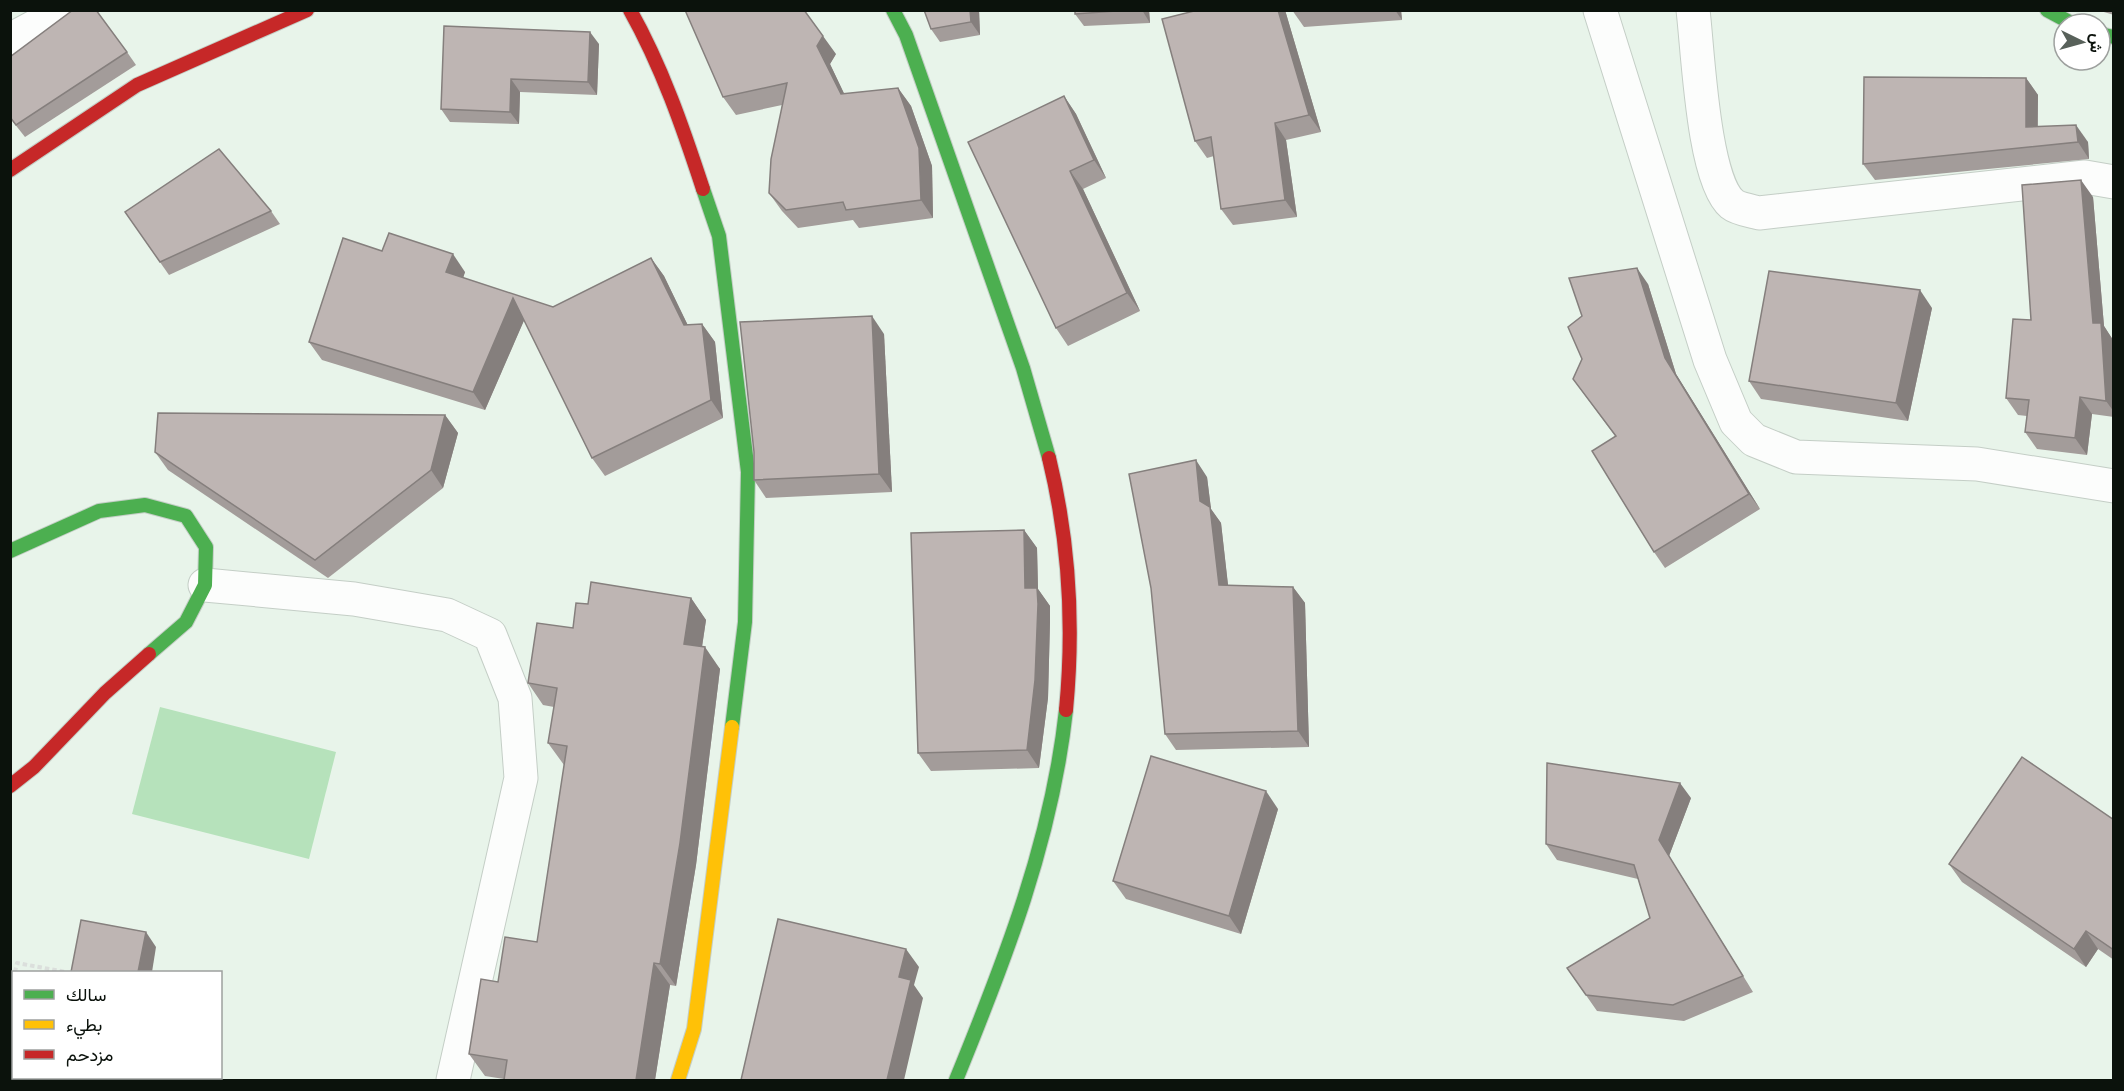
<svg xmlns="http://www.w3.org/2000/svg" width="2124" height="1091" viewBox="0 0 2124 1091" font-family="'Public Sans',Vazirmatn,sans-serif">
<style>
.water{fill:#b6e2bb}
.lines{fill:none;stroke-linecap:round;stroke-linejoin:round}
.street-casing{stroke:#c4cec6;stroke-width:35}
.fast-casing{stroke:#c4cec6;stroke-width:16}
.slow-casing{stroke:#c4cec6;stroke-width:16}
.jam-casing{stroke:#c4cec6;stroke-width:16}
.path{stroke:#dbdfdc;stroke-width:4;stroke-dasharray:4.5 3;stroke-linecap:butt}
.street{stroke:#fcfdfc;stroke-width:33}
.fast{stroke:#4caf50;stroke-width:14}
.slow{stroke:#ffc107;stroke-width:14}
.jam{stroke:#c62828;stroke-width:14}
.wall{fill:#a39c9a}
.shaded-wall{fill:#857f7d}
.building{fill:#beb5b3;stroke:#857f7d;stroke-width:1.5}
</style>
<rect width="100%" height="100%" fill="#e8f4ea"/>
<!-- water -->
<path class="water" d="M 160,707 L 336,752 L 309,859 L 132,814 Z"/>
<g class="lines">
<!-- street casing -->
<g class="street-casing">
<g id="street">
<path d="M 1600,10 L 1710,360 L 1736,422 L 1754,440 L 1796,457 L 1977,464 L 2114,486"/>
<path d="M 1693,10 C 1698,51 1703,180 1732,204 C 1738,209 1752,211 1759,213 L 2085,177 L 2114,182"/>
<path d="M 10,40 L 66,10"/>
<path d="M 205,585 L 354,599 L 447,615 L 490,635 L 515,698 L 521,778 L 453,1080"/>
</g>
</g>
<!-- fast casing -->
<g class="fast-casing">
<g id="fast">
<path d="M 893,10 L 906,35 L 1023,368 L 1049,458"/>
<path d="M 2047,10 L 2073,24"/>
<path d="M 2100,34 L 2114,37"/>
<path d="M 703,189 L 719,236 L 748,472 L 745,622 L 732,727"/>
<path d="M 10,551 L 99,511 L 145,505 L 186,516 L 206,547 L 205,585 L 186,622 L 149,654"/>
<path d="M 956,1080 C 1005,960 1052,840 1066,710"/>
</g>
</g>
<!-- slow casing -->
<g class="slow-casing">
<path id="slow" d="M 678,1080 L 694,1029 L 732,727"/>
</g>
<!-- jam casing -->
<g class="jam-casing">
<g id="jam">
<path d="M 630,10 C 662,67 683,128 703,189"/>
<path d="M 10,170 L 137,85 L 307,10"/>
<path d="M 1049,458 C 1069,540 1074,627 1066,710"/>
<path d="M 10,786 L 34,767 L 105,693 L 149,654"/>
</g>
</g>
<!-- path -->
<g class="path">
<path d="M 15,972 L 17,963 L 66,972"/>
<path d="M 10,997 L 14,982"/>
</g>
<!-- street -->
<use href="#street" class="street"/>
<!-- fast -->
<use href="#fast" class="fast"/>
<!-- slow -->
<use href="#slow" class="slow"/>
<!-- jam -->
<use href="#jam" class="jam"/>
</g>
<!-- wall -->
<g class="wall">
<path d="M 924,10 L 979,10 L 980,35 L 940,42 L 931,29 Z"/>
<path d="M 1075,10 L 1149,10 L 1150,23 L 1084,26 L 1075,14 Z"/>
<path d="M 1285,10 L 1321,132 L 1286,140 L 1297,217 L 1233,225 L 1221,209 L 1214,156 L 1207,158 L 1195,141 Z"/>
<path d="M 1292,10 L 1401,10 L 1402,20 L 1304,27 Z"/>
<path d="M 2097,10 L 2114,10 L 2114,15 Z"/>
<path d="M 444,26 L 599,44 L 597,95 L 520,92 L 519,124 L 450,122 L 441,109 Z"/>
<path d="M 127,52 L 136,65 L 25,137 L 10,118 L 10,57 Z"/>
<path d="M 836,54 L 830,64 L 844,94 L 898,88 L 911,106 L 932,166 L 933,218 L 859,228 L 853,220 L 798,228 L 782,211 L 769,193 L 782,105 L 736,115 L 723,97 Z"/>
<path d="M 2026,78 L 2038,95 L 2038,126 L 2088,142 L 2089,159 L 1875,180 L 1863,164 Z"/>
<path d="M 1064,96 L 1076,114 L 1106,178 L 1083,189 L 1140,311 L 1068,346 L 1056,328 Z"/>
<path d="M 2093,197 L 2104,326 L 2113,340 L 2114,417 L 2092,414 L 2087,455 L 2037,449 L 2025,432 L 2027,416 L 2018,415 L 2006,398 L 2031,320 Z"/>
<path d="M 271,211 L 280,224 L 169,275 L 125,212 Z"/>
<path d="M 382,251 L 465,272 L 463,278 L 553,307 L 651,258 L 664,276 L 687,324 L 702,324 L 715,342 L 723,418 L 605,476 L 592,458 L 524,320 L 485,410 L 322,360 L 309,342 Z"/>
<path d="M 1648,284 L 1676,374 L 1760,509 L 1665,568 L 1654,552 L 1615,436 L 1573,379 Z"/>
<path d="M 1932,308 L 1908,421 L 1761,399 L 1749,381 Z"/>
<path d="M 884,334 L 892,492 L 766,498 L 754,480 Z"/>
<path d="M 445,415 L 458,433 L 443,488 L 328,578 L 168,470 L 155,452 Z"/>
<path d="M 1207,477 L 1211,509 L 1221,523 L 1228,586 L 1293,587 L 1305,603 L 1309,747 L 1176,750 L 1165,734 Z"/>
<path d="M 1024,530 L 1037,548 L 1038,589 L 1050,606 L 1050,622 L 1048,698 L 1039,768 L 931,771 L 918,753 Z"/>
<path d="M 691,598 L 706,620 L 702,647 L 720,669 L 696,865 L 676,986 L 670,985 L 655,1080 L 504,1080 L 504,1079 L 485,1076 L 469,1054 L 498,982 L 537,942 L 564,765 L 548,743 L 554,707 L 543,705 L 528,683 L 573,628 L 588,604 Z"/>
<path d="M 1691,798 L 1669,856 L 1753,992 L 1684,1021 L 1597,1011 L 1567,968 L 1650,918 L 1638,879 L 1557,860 L 1546,844 Z"/>
<path d="M 1278,809 L 1241,934 L 1126,899 L 1113,881 Z"/>
<path d="M 2114,820 L 2114,960 L 2098,949 L 2086,967 L 1962,882 L 1949,864 Z"/>
</g>
<!-- shaded-wall -->
<g class="shaded-wall">
<path d="M 970,10 L 979,10 L 980,35 L 971,22 Z"/>
<path d="M 1142,10 L 1149,10 L 1150,23 Z"/>
<path d="M 1278,10 L 1285,10 L 1321,132 L 1309,115 Z"/>
<path d="M 1395,10 L 1401,10 L 1402,20 Z"/>
<path d="M 590,32 L 599,44 L 597,95 L 588,82 Z"/>
<path d="M 823,36 L 836,54 L 830,64 L 853,112 L 841,94 L 817,46 Z"/>
<path d="M 2026,78 L 2038,95 L 2037,144 L 2026,127 Z"/>
<path d="M 511,79 L 520,92 L 519,124 L 510,112 Z"/>
<path d="M 898,88 L 911,106 L 932,166 L 933,218 L 921,200 Z"/>
<path d="M 1064,96 L 1076,114 L 1106,178 L 1094,160 Z"/>
<path d="M 1275,123 L 1286,140 L 1297,217 L 1285,200 Z"/>
<path d="M 2076,125 L 2088,142 L 2089,159 L 2078,142 Z"/>
<path d="M 1070,171 L 1083,189 L 1140,311 L 1127,293 Z"/>
<path d="M 2081,180 L 2093,197 L 2104,326 L 2113,340 L 2114,412 L 2106,401 L 2093,323 Z"/>
<path d="M 453,254 L 465,272 L 459,290 L 446,272 Z"/>
<path d="M 651,258 L 664,276 L 696,342 L 684,325 Z"/>
<path d="M 1637,268 L 1648,284 L 1676,374 L 1760,509 L 1749,494 L 1665,358 Z"/>
<path d="M 1920,290 L 1932,308 L 1908,421 L 1896,403 Z"/>
<path d="M 513,298 L 526,316 L 485,410 L 473,392 Z"/>
<path d="M 872,316 L 884,334 L 892,492 L 879,474 Z"/>
<path d="M 702,324 L 715,342 L 723,418 L 711,400 Z"/>
<path d="M 2080,397 L 2092,414 L 2087,455 L 2075,438 Z"/>
<path d="M 445,415 L 458,433 L 443,488 L 431,470 Z"/>
<path d="M 1196,460 L 1207,477 L 1211,509 L 1221,523 L 1230,602 L 1219,585 L 1200,501 Z"/>
<path d="M 1024,530 L 1037,548 L 1038,589 L 1050,606 L 1050,622 L 1048,698 L 1039,768 L 1027,750 Z"/>
<path d="M 1293,587 L 1305,603 L 1309,747 L 1298,731 Z"/>
<path d="M 691,598 L 706,620 L 699,666 L 684,644 Z"/>
<path d="M 705,647 L 720,669 L 696,865 L 676,986 L 660,964 Z"/>
<path d="M 1680,783 L 1691,798 L 1669,856 L 1753,992 L 1743,976 L 1659,840 Z"/>
<path d="M 1266,791 L 1278,809 L 1241,934 L 1229,916 Z"/>
<path d="M 2086,931 L 2098,949 L 2086,967 L 2074,949 Z"/>
<path d="M 146,932 L 156,947 L 152,972 L 138,972 Z"/>
<path d="M 906,949 L 919,967 L 914,985 L 923,998 L 904,1080 L 887,1080 L 899,977 Z"/>
<path d="M 654,963 L 670,985 L 655,1080 L 636,1080 Z"/>
<path d="M 117,1077 L 131,1077 L 130,1080 L 116,1080 Z"/>
</g>
<!-- building -->
<g class="building">
<path d="M 73,10 L 96,10 L 127,52 L 16,125 L 10,117 L 10,57 Z"/>
<path d="M 685,10 L 804,10 L 823,36 L 817,46 L 841,94 L 898,88 L 919,148 L 921,200 L 846,210 L 843,202 L 786,210 L 769,193 L 771,159 L 787,83 L 723,97 Z"/>
<path d="M 924,10 L 970,10 L 971,22 L 931,29 Z"/>
<path d="M 1075,10 L 1130,10 L 1075,14 Z"/>
<path d="M 1198,10 L 1278,10 L 1309,115 L 1275,123 L 1285,200 L 1221,209 L 1211,137 L 1195,141 L 1162,19 Z"/>
<path d="M 444,26 L 590,32 L 588,82 L 511,79 L 510,112 L 441,109 Z"/>
<path d="M 1864,77 L 2026,78 L 2026,127 L 2076,125 L 2078,142 L 1863,164 Z"/>
<path d="M 1064,96 L 1094,160 L 1070,171 L 1127,293 L 1056,328 L 968,142 Z"/>
<path d="M 219,149 L 271,211 L 160,262 L 125,212 Z"/>
<path d="M 2081,180 L 2093,323 L 2101,323 L 2106,401 L 2080,397 L 2075,438 L 2025,432 L 2029,400 L 2006,398 L 2013,319 L 2031,320 L 2022,185 Z"/>
<path d="M 389,233 L 453,254 L 446,272 L 553,307 L 651,258 L 684,325 L 702,324 L 711,400 L 592,458 L 513,298 L 473,392 L 309,342 L 343,238 L 382,251 Z"/>
<path d="M 1637,268 L 1665,358 L 1749,494 L 1654,552 L 1592,451 L 1616,436 L 1573,379 L 1582,359 L 1568,327 L 1582,316 L 1569,278 Z"/>
<path d="M 1769,271 L 1920,290 L 1896,403 L 1749,381 Z"/>
<path d="M 872,316 L 879,474 L 754,480 L 754,452 L 740,322 Z"/>
<path d="M 158,413 L 445,415 L 431,470 L 315,560 L 155,452 Z"/>
<path d="M 1196,460 L 1200,501 L 1210,507 L 1219,585 L 1293,587 L 1298,731 L 1165,734 L 1151,588 L 1129,474 Z"/>
<path d="M 1024,530 L 1025,588 L 1037,588 L 1038,604 L 1035,680 L 1027,750 L 918,753 L 911,533 Z"/>
<path d="M 591,582 L 691,598 L 684,644 L 705,647 L 680,843 L 660,964 L 654,963 L 636,1080 L 504,1080 L 507,1060 L 469,1054 L 481,979 L 498,982 L 505,937 L 537,942 L 567,746 L 548,743 L 557,688 L 528,683 L 537,623 L 573,628 L 576,603 L 588,604 Z"/>
<path d="M 1151,756 L 1266,791 L 1229,916 L 1113,881 Z"/>
<path d="M 2022,757 L 2114,820 L 2114,950 L 2086,931 L 2074,949 L 1949,864 Z"/>
<path d="M 1547,763 L 1680,783 L 1659,840 L 1743,976 L 1673,1005 L 1586,995 L 1567,968 L 1650,918 L 1634,865 L 1546,844 Z"/>
<path d="M 778,919 L 906,949 L 899,977 L 911,980 L 887,1080 L 741,1080 Z"/>
<path d="M 81,920 L 146,932 L 138,972 L 71,972 Z"/>
<path d="M 51,1077 L 117,1077 L 116,1080 L 51,1080 Z"/>
</g>
<!-- border -->
<rect width="2124" height="1091" fill="none" stroke="#0b120c" stroke-width="24"/>
<!-- legend -->
<rect x="12" y="971" width="210" height="108" fill="#ffffff" stroke="#9da09e" stroke-width="1.5"/>
<rect x="24" y="990" width="30" height="9" fill="#4caf50" stroke="#9da09e" stroke-width="1.5"/>
<text x="66" y="1001" font-size="18" fill="#0b120c">سالك</text>
<rect x="24" y="1020" width="30" height="9" fill="#ffc107" stroke="#9da09e" stroke-width="1.5"/>
<text x="66" y="1031" font-size="18" fill="#0b120c">بطيء</text>
<rect x="24" y="1050" width="30" height="9" fill="#c62828" stroke="#9da09e" stroke-width="1.5"/>
<text x="66" y="1061" font-size="18" fill="#0b120c">مزدحم</text>
<!-- north arrow -->
<g transform="translate(2082 42) rotate(95)"><circle r="28" fill="#ffffff" stroke="#9da09e" stroke-width="1.5"/>
<path d="M0-4.5L10 22L0 15L-10 22Z" fill="#58615a"/>
<text y="-9" font-size="16" font-weight="bold" text-anchor="middle" fill="#0b120c">ش</text>
</g>
</svg>
